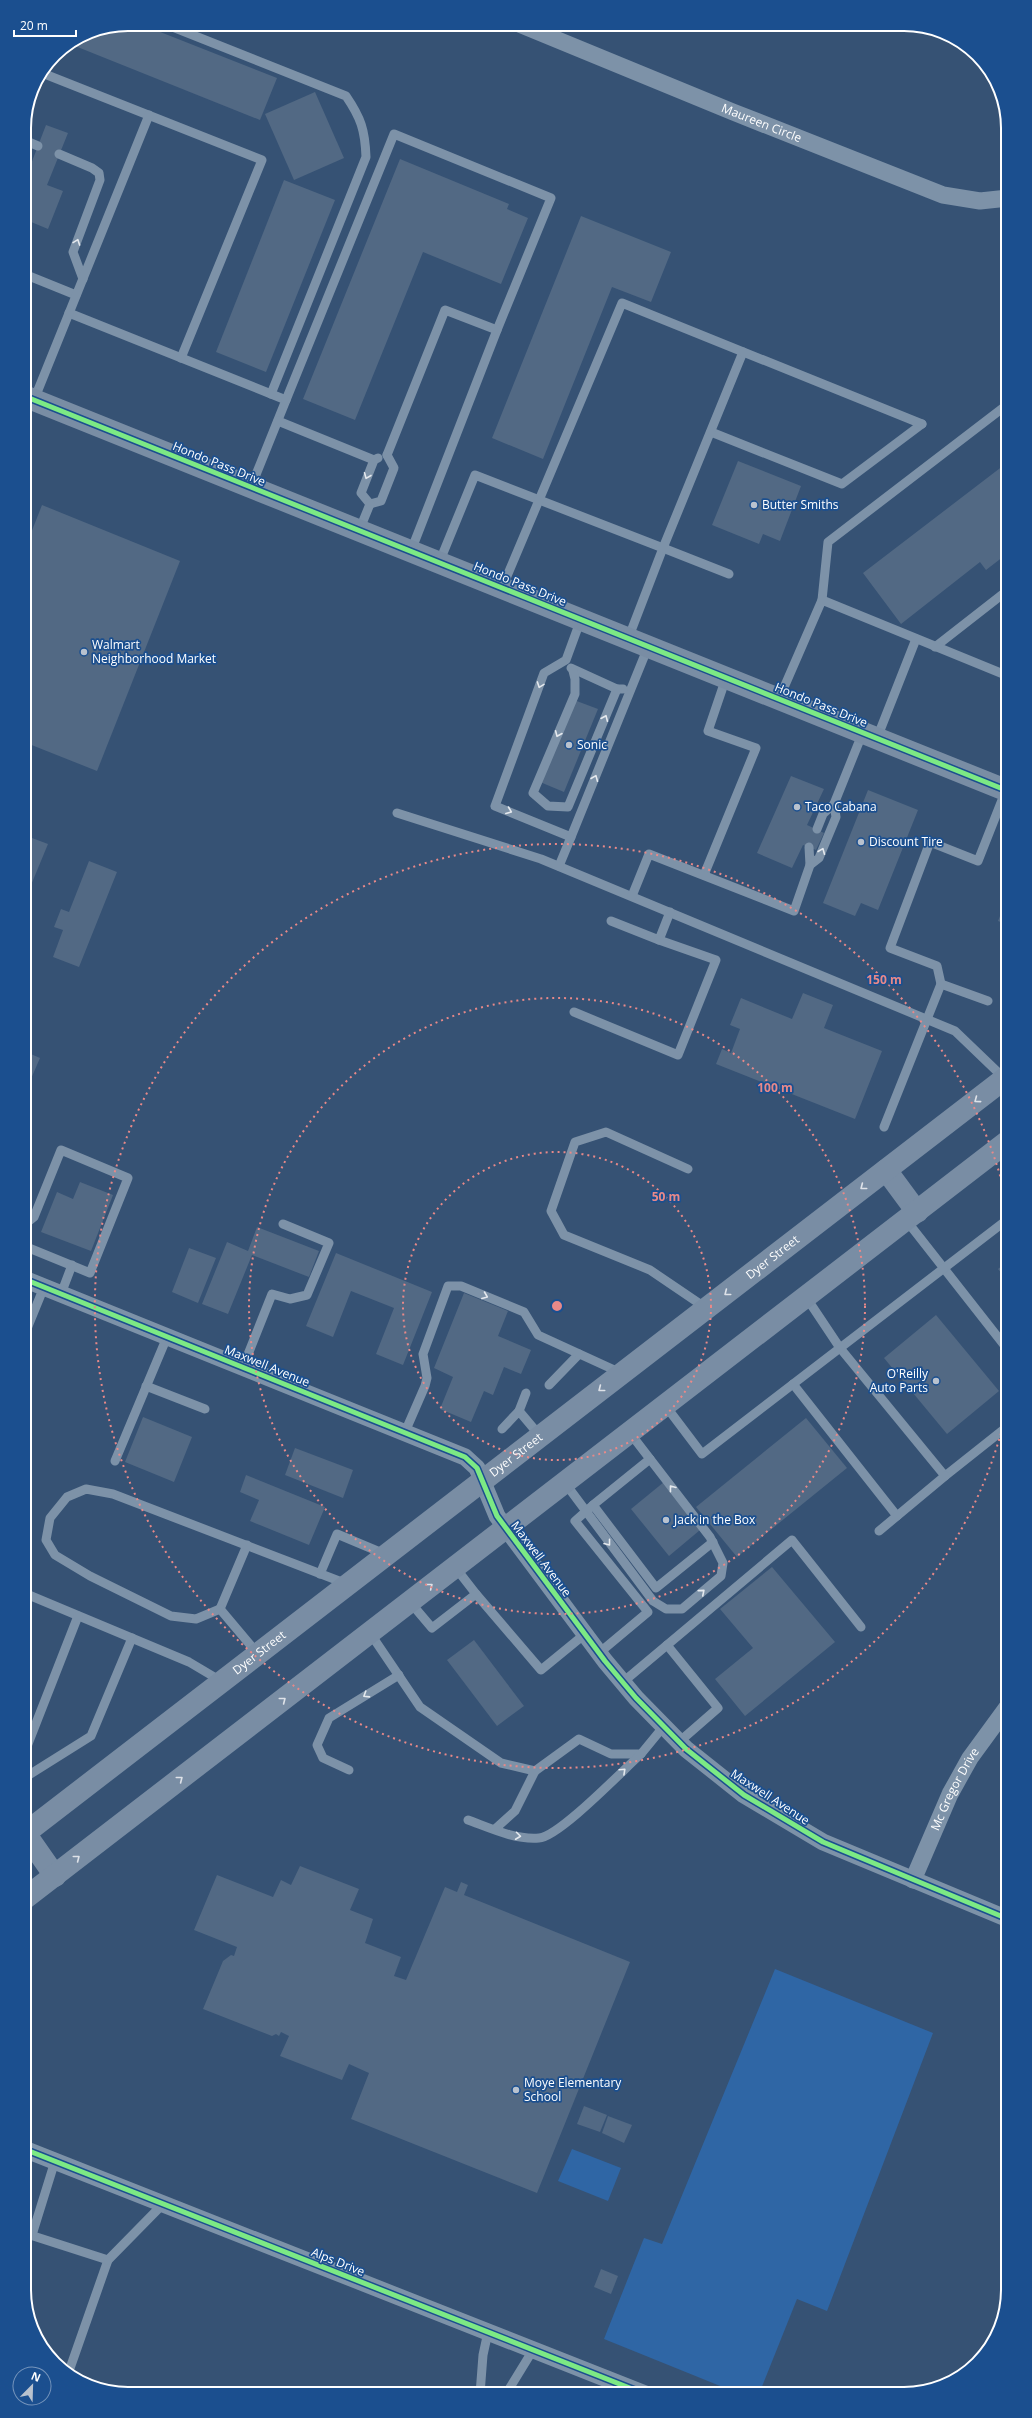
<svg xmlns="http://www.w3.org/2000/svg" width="1032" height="2418" viewBox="0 0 1032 2418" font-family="'Open Sans',sans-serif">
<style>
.green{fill:#2f66a5}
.building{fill:#526984}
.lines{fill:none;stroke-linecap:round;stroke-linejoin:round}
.lane{stroke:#7d92a8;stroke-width:9}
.street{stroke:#7d92a8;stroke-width:17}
.secondary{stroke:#798da4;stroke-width:22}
.cycleway-casing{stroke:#1b4f8f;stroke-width:8}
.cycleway{stroke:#7ce984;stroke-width:5}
.oneway{stroke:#e5e9ee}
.oneway2{stroke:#dee2e8}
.ring{fill:none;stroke:#e88989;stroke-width:2;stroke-dasharray:2 4}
.poi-dot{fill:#b9c2ce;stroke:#1b4f8f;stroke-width:1.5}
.labels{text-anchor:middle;stroke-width:3.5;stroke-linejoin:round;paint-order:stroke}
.street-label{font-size:12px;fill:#fff;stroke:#1b4f8f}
.poi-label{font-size:12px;fill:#fff;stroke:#1b4f8f;text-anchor:start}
.rim{fill:none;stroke:#fff;stroke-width:2}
.centre{fill:#e88989;stroke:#1b4f8f;stroke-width:2}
.ring-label{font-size:12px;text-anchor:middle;font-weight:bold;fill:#e88989;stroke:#1b4f8f;stroke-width:3.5;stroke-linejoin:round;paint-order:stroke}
</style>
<rect width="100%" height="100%" fill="#365274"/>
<!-- green -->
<g class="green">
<path d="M 775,1969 L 933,2033 L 827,2311 L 797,2299 L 759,2394 L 740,2394 L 604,2339 L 644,2238 L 662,2244 Z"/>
<path d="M 572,2149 L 621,2168 L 608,2201 L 558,2181 Z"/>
</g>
<!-- building -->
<g class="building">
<path d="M 128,24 L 140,24 L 277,78 L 260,120 L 70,44 L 88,32 Z"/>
<path d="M 315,92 L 344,158 L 294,180 L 265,114 Z"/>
<path d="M 46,125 L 68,133 L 47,185 L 63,191 L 48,229 L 24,219 L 24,176 L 26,177 Z"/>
<path d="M 400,159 L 509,204 L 507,209 L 528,218 L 501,284 L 423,252 L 355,420 L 303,399 Z"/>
<path d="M 284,180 L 335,200 L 266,372 L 216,352 Z"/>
<path d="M 581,216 L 671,252 L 651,302 L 612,287 L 543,459 L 492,438 Z"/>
<path d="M 738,461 L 801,486 L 780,541 L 763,534 L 759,544 L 712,525 Z"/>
<path d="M 1008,462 L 1008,553 L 986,570 L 980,562 L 901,624 L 863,573 Z"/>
<path d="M 42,505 L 180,561 L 97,771 L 24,742 L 24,551 Z"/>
<path d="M 574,700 L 598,709 L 564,792 L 540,782 Z"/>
<path d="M 791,776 L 824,789 L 807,825 L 824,833 L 816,850 L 803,845 L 792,868 L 757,853 Z"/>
<path d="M 868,790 L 918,810 L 878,910 L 861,903 L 855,916 L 823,903 Z"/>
<path d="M 24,835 L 48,844 L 24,902 Z"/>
<path d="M 89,861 L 117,872 L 79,967 L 53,957 L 63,930 L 54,927 L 61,909 L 69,912 Z"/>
<path d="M 1008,896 L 1008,925 L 998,921 Z"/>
<path d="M 803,993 L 833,1005 L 824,1028 L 882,1051 L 855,1119 L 716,1064 L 722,1049 L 731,1053 L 740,1029 L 730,1025 L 741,998 L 792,1019 Z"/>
<path d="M 24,1051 L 40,1058 L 27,1088 L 24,1087 Z"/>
<path d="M 24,1132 L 31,1135 L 24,1151 Z"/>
<path d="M 80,1182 L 113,1195 L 91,1251 L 41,1232 L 57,1192 L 73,1199 Z"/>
<path d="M 257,1227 L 319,1251 L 309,1277 L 252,1255 L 228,1314 L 202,1304 L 227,1242 L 248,1251 Z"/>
<path d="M 189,1248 L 216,1258 L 198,1303 L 172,1292 Z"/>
<path d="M 336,1253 L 432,1292 L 403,1365 L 376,1354 L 394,1308 L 351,1291 L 333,1337 L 306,1326 Z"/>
<path d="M 1008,1261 L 1008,1281 L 998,1269 Z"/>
<path d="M 464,1293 L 508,1311 L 498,1336 L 531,1350 L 521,1374 L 504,1367 L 493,1395 L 484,1391 L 471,1422 L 440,1409 L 453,1377 L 434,1368 Z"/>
<path d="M 936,1315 L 999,1391 L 947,1434 L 884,1358 Z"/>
<path d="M 143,1417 L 192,1437 L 174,1482 L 125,1462 Z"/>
<path d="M 806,1418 L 847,1468 L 737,1557 L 696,1507 Z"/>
<path d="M 295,1448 L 353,1470 L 343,1498 L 285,1475 Z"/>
<path d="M 246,1475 L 325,1507 L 309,1545 L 250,1521 L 259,1500 L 240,1492 Z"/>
<path d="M 664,1482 L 700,1530 L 669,1556 L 631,1509 Z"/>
<path d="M 772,1567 L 835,1642 L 745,1716 L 715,1679 L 753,1648 L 720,1609 Z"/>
<path d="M 474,1640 L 524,1706 L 497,1726 L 447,1660 Z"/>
<path d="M 300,1866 L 359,1889 L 350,1910 L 373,1919 L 365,1943 L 401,1957 L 394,1976 L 406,1980 L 445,1887 L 457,1892 L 461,1882 L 468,1885 L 464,1895 L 630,1962 L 537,2193 L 351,2119 L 369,2073 L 349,2064 L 342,2080 L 280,2056 L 289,2036 L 281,2032 L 279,2036 L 276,2034 L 272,2036 L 203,2009 L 223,1961 L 231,1955 L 234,1956 L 237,1947 L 194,1930 L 217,1875 L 273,1897 L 281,1880 L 291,1885 Z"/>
<path d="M 584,2106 L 607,2115 L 600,2132 L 577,2124 Z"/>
<path d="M 608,2116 L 632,2125 L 624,2143 L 602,2133 Z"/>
<path d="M 601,2269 L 618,2276 L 611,2294 L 594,2287 Z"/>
</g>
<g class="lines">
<!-- lane -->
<g class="lane">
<path d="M 165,24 L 346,96 C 361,118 365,130 366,157 L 271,394"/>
<path d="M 42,73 L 262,160 L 181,358"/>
<path d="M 24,140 L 38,146"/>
<path d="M 59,154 L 92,168 L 99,173 L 100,180 L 73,252 L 83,279"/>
<path d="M 24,274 L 76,295"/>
<path d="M 69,313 L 286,400 L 251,487"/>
<path d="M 34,400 L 149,115"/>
<path d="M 286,400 L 394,134 L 551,198 L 497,330"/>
<path d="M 278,421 L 374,460"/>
<path d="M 711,432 L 842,484 L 922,424"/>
<path d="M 387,455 L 445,310 L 497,330 L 411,551"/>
<path d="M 370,504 L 361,493 L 374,460 L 378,458"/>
<path d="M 370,504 L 381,501 L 394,468 L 387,455"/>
<path d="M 359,531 L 370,504"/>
<path d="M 439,563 L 475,475 L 663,548 L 628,639"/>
<path d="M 729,574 L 663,548 L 743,352"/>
<path d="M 502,588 L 622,303 L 922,424"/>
<path d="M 822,600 L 828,542 L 1008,404"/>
<path d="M 581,619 L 566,660 L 544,673 L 495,806 L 571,837 L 648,647"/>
<path d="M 935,647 L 1008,590"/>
<path d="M 571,668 L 617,689 L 623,689"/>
<path d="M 573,671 L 575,679 L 575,694 L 533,793 L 548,806 L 568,807 L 617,689"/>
<path d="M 779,699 L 822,600 L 1008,676"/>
<path d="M 877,738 L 916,639"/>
<path d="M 397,813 L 541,859 L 955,1031 L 1005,1079"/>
<path d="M 817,829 L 823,814 L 834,804"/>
<path d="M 809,847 L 810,865"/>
<path d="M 559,866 L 571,837"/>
<path d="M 704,875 L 756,748 L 708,731 L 726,678"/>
<path d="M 632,896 L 649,854 L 794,911 L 810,865 L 819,858 L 836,817 L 834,804 L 863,732"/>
<path d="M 611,921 L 659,940 L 670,912"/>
<path d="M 941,984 L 937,966 L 890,948 L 930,842 L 978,861 L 1006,790"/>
<path d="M 574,1012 L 678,1055 L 716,960 L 659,940"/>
<path d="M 884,1127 L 941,984 L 988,1001"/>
<path d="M 688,1169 L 606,1132 L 575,1142 L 551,1211 L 564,1235 L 650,1270 L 706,1308"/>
<path d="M 906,1220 L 1008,1350"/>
<path d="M 24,1246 L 90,1273 L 128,1178 L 61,1150 L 34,1217 L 24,1225"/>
<path d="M 61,1294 L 72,1265"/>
<path d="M 806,1297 L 840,1348 L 945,1476 L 1008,1426"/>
<path d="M 24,1336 L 44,1287"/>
<path d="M 243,1367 L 272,1294 L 290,1299 L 307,1295 L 329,1243 L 283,1224"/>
<path d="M 793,1384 L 897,1516"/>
<path d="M 549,1385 L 579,1354"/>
<path d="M 146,1386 L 205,1409"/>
<path d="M 665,1405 L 702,1454 L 1008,1219"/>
<path d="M 519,1411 L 526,1393"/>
<path d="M 502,1429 L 519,1411 L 540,1436"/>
<path d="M 405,1432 L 425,1386 L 427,1378 L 423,1354 L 448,1286 L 461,1286 L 524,1312 L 538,1335 L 621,1373"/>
<path d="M 115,1461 L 167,1337"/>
<path d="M 565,1483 L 653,1601 L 666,1609 L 682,1609 L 721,1576 L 723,1563 L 710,1537 L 630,1433"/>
<path d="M 593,1505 L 650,1459"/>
<path d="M 879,1531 L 945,1476"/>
<path d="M 455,1567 L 476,1594"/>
<path d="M 320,1574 L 337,1534 L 387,1555"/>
<path d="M 24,1593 L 189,1662 L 221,1681"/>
<path d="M 410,1602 L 432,1628 L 476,1594 L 541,1670 L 585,1634"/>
<path d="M 220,1609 L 247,1545"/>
<path d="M 370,1633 L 420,1707 L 501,1763 L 535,1771 L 579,1739 L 611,1754 L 641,1754 L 664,1726"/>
<path d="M 667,1645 L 718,1708 L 679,1742"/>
<path d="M 599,1653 L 648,1612 L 575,1521 L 593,1505 L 656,1588 L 713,1542"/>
<path d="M 258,1654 L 220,1609 L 196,1619 L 171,1616 L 90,1576 L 55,1555 L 46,1540 L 50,1518 L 67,1497 L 86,1489 L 113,1494 L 347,1584"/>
<path d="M 623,1682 L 792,1540 L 861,1627"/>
<path d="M 24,1754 L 78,1616"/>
<path d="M 349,1770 L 323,1758 L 317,1745 L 329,1718 L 399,1675"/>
<path d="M 24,1778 L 91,1736 L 132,1638"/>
<path d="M 24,1811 L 35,1825"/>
<path d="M 468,1820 C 490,1828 515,1840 539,1838 C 559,1837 623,1770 641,1754"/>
<path d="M 495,1829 L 515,1811 L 535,1771"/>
<path d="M 24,2233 L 108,2260 L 68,2374"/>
<path d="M 32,2235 L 55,2161"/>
<path d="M 108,2260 L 163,2204"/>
<path d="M 480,2394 L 483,2355 L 488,2332"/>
<path d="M 506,2394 L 533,2350"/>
</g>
<!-- street -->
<g class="street">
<path id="s1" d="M 519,24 L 733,112 L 943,195 L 980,201 L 1008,198"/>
<path d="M 24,1279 L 465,1457 L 477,1468 L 497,1516 L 605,1661 L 636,1698 L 686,1749 L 744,1795 L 823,1842 L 1008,1919"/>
<path id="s2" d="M 913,1880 L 950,1794 L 970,1758 L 1008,1706"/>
<path d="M 24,2149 L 645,2394"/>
</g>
<!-- secondary -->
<g class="secondary">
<path d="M 24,396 L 1008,791"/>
<path d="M 886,1170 L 917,1212"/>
<path d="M 25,1833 L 55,1876"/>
<path id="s3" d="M 24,1834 L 1008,1076"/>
<path d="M 24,1899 L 1008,1141"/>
</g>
<!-- cycleway casing -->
<g class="cycleway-casing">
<g id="cycleway">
<path d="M 24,396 L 1008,791"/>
<path d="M 24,1279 L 465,1457 L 477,1468 L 497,1516 L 605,1661 L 636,1698 L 686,1749 L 744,1795 L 823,1842 L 1008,1919"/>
<path d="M 24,2149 L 645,2394"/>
</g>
</g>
<!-- cycleway -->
<use href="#cycleway" class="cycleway"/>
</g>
<!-- one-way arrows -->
<defs><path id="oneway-chevron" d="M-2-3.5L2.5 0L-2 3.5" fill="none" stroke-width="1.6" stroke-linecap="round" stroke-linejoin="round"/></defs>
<g class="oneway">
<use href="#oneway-chevron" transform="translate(77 242) rotate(-70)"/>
<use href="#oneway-chevron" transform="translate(367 476) rotate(112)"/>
<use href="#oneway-chevron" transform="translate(540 685) rotate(110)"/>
<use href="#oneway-chevron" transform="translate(605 718) rotate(-67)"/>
<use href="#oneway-chevron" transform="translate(558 734) rotate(113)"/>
<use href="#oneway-chevron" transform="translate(595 778) rotate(-68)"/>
<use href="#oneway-chevron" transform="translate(509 811) rotate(22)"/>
<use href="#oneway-chevron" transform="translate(822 851) rotate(-68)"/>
<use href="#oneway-chevron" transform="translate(485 1296) rotate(22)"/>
<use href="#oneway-chevron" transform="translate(672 1488) rotate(-128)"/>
<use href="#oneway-chevron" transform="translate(608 1543) rotate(52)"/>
<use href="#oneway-chevron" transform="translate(702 1592) rotate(-40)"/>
<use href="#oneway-chevron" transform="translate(366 1695) rotate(148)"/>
<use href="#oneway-chevron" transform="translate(623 1771) rotate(-43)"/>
<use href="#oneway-chevron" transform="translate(518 1836) rotate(7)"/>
</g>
<g class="oneway2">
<use href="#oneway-chevron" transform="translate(977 1100) rotate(143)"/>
<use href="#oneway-chevron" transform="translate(863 1187) rotate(142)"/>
<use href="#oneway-chevron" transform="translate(727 1293) rotate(142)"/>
<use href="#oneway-chevron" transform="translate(601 1389) rotate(142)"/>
<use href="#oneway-chevron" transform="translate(430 1586) rotate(-38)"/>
<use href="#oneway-chevron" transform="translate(283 1700) rotate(-38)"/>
<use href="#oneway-chevron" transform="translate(180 1779) rotate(-38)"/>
<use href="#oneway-chevron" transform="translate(77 1858) rotate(-38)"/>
</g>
<!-- distance rings -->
<g class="ring">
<circle cx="557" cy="1306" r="154"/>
<circle cx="557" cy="1306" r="308"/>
<path d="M1007 1410A462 462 0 1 1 1007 1202"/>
</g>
<!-- markers -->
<g class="poi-dot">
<circle cx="754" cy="505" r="4"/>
<circle cx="84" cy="652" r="4"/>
<circle cx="569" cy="745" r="4"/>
<circle cx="797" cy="807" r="4"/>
<circle cx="861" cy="842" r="4"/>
<circle cx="936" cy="1381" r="4"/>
<circle cx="666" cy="1520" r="4"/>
<circle cx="516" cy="2090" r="4"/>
</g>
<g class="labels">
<!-- street labels -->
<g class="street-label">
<text dy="4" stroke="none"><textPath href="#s1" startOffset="262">Maureen Circle</textPath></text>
<text transform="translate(219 464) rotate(22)" y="4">Hondo Pass Drive</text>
<text transform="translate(520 584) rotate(22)" y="4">Hondo Pass Drive</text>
<text transform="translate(821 705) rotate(22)" y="4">Hondo Pass Drive</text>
<text dy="4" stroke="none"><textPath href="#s3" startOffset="945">Dyer Street</textPath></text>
<text transform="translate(267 1366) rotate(22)" y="4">Maxwell Avenue</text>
<text dy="4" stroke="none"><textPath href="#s3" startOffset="621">Dyer Street</textPath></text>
<text transform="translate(541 1559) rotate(53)" y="4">Maxwell Avenue</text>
<text dy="4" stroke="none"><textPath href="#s3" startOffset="297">Dyer Street</textPath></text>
<text dy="4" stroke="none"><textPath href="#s2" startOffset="100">Mc Gregor Drive</textPath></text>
<text transform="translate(770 1797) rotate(33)" y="4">Maxwell Avenue</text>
<text transform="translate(338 2262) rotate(22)" y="4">Alps Drive</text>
</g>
<!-- poi labels -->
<g class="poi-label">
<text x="762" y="509">Butter Smiths</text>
<text x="92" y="649">Walmart<tspan x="92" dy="14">Neighborhood Market</tspan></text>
<text x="577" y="749">Sonic</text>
<text x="805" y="811">Taco Cabana</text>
<text x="869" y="846">Discount Tire</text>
<text x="928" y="1378" text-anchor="end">O'Reilly<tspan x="928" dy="14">Auto Parts</tspan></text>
<text x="674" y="1524">Jack in the Box</text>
<text x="524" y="2087">Moye Elementary<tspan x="524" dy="14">School</tspan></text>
</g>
</g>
<!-- crop -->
<path d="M0 0H1032V2418H0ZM128 31H904A97 97 0 0 1 1001 128V2290A97 97 0 0 1 904 2387H128A97 97 0 0 1 31 2290V128A97 97 0 0 1 128 31Z" fill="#1b4f8f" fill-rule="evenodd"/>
<path class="rim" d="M128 31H904A97 97 0 0 1 1001 128V2290A97 97 0 0 1 904 2387H128A97 97 0 0 1 31 2290V128A97 97 0 0 1 128 31Z"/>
<circle cx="557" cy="1306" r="6" class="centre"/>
<g class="ring-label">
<text x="884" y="984">150 m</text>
<text x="775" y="1092">100 m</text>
<text x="666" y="1201">50 m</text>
</g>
<!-- north arrow -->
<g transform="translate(32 2386) rotate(23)"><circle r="19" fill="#1b4f8f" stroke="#7695bc"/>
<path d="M0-3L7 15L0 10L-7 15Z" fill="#b9c2ce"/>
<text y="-6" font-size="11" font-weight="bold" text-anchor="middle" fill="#ffffff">N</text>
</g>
<!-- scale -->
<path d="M14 30v6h62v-6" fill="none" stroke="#ffffff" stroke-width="2"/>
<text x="20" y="30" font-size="12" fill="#ffffff" stroke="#1b4f8f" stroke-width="3" paint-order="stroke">20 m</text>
</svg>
